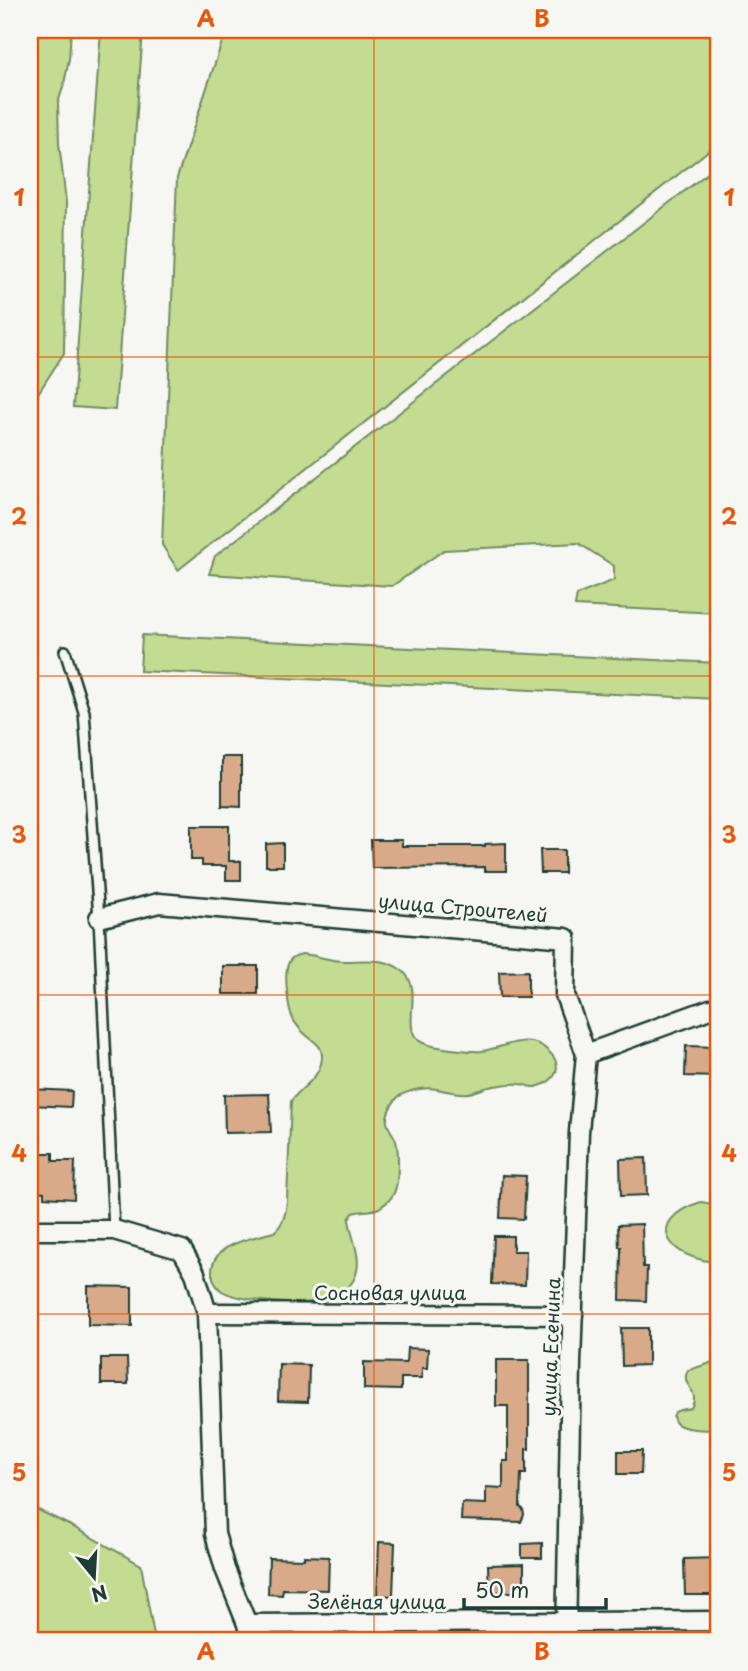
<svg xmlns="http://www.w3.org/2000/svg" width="748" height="1671" viewBox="0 0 748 1671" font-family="'Playpen Sans',sans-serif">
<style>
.green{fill:#c3dc92;stroke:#718c63;stroke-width:2}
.building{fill:#d8aa89;stroke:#1f3d34;stroke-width:2}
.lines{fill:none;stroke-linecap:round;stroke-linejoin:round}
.lane-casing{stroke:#1f3d34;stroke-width:14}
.street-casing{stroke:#1f3d34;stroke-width:23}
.lane{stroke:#f6f6f2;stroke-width:9}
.street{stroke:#f6f6f2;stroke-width:18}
.grid{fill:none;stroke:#e8590c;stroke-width:2;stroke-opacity:0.55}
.labels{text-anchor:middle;stroke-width:6;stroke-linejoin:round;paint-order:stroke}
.street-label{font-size:19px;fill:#1f3d34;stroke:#f6f6f2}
.neatline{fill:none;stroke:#e8590c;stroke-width:2.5}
.grid-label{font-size:23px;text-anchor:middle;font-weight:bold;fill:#e8590c}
</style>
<rect width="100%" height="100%" fill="#f6f6f2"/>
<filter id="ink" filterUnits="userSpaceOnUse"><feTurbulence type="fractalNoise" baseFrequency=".0143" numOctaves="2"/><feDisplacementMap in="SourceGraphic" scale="14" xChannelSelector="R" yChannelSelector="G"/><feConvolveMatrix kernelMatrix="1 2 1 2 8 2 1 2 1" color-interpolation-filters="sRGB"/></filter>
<g filter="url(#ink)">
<!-- green -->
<g class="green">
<path d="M 30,30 L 71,30 L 69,59 L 64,84 L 58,103 L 59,143 L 66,202 L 64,353 L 35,398 L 30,399 Z"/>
<path d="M 101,30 L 143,30 L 115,410 L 73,407 Z"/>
<path d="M 226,30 L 718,30 L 718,143 L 178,570 L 162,545 L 177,178 Z"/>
<path d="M 718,165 L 718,613 L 575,606 L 577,595 L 614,580 L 614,566 L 578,543 L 444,550 L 392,586 L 209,574 L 215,556 Z"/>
<path d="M 142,635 L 718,663 L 718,699 L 140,671 Z"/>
<path d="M 302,954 C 316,955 330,961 344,961 C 363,961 383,957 400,969 C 430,989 392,1036 429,1045 C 440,1048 471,1052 482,1051 C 503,1048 529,1032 547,1050 C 550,1053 555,1057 556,1062 C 560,1076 547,1085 535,1087 C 530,1088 525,1084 520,1084 C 512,1083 502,1085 494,1086 C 485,1087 477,1092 468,1093 C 447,1095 435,1083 411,1091 C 405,1093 401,1094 397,1098 C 392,1104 386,1114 387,1122 C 388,1129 394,1134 396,1141 C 399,1152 399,1183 394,1193 C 391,1199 384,1205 379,1208 C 371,1212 362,1210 353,1213 L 349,1219 C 351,1239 365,1261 353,1281 C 350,1285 346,1291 343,1294 C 325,1309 242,1303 222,1291 C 216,1287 213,1280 212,1273 C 211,1243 253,1238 274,1232 C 284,1224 286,1212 287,1200 L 291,1101 C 302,1086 320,1079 322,1058 C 323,1044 313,1042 304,1033 C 300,1030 297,1025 294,1021 C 288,1011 283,972 289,962 C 291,957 297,955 302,954 Z"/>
<path d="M 701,1202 L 718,1205 L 718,1262 C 669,1260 641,1221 701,1202 Z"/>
<path d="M 718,1359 L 718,1428 C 710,1431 683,1430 676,1423 C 674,1421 674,1419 673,1417 L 675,1412 L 680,1410 L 691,1408 C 702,1389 679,1387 688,1370 L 708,1364 Z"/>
<path d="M 30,1506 L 73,1527 L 141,1565 L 155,1641 L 30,1641 Z"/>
</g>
<!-- building -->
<g class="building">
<path d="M 222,757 L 241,757 L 241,807 L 222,806 Z"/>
<path d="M 191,826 L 229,826 L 229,861 L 241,861 L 241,880 L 226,880 L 226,866 L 202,866 L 202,860 L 191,860 Z"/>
<path d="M 371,840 L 402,840 L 402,846 L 485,846 L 485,844 L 506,843 L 506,871 L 485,871 L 485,867 L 372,868 Z"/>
<path d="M 283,843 L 283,866 L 266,866 L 266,844 Z"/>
<path d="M 540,850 L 564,850 L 564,873 L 541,873 Z"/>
<rect x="223" y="966" width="35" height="28"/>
<path d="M 528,971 L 528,997 L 500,997 L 499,972 Z"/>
<path d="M 686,1046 L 718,1047 L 718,1077 L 685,1076 Z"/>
<path d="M 30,1089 L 72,1091 L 71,1107 L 30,1105 Z"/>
<path d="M 269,1094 L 271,1132 L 225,1133 L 224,1095 Z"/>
<path d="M 36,1153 L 53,1153 L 53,1161 L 75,1161 L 74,1199 L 44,1197 L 44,1192 L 34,1191 Z"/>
<path d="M 646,1158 L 647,1195 L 621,1196 L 620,1159 Z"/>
<path d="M 502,1175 L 526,1176 L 524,1219 L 500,1218 Z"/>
<path d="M 642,1224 L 643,1267 L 647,1267 L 646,1301 L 620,1300 L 621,1247 L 619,1247 L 618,1225 Z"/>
<path d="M 494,1236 L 513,1236 L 513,1251 L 526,1251 L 525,1285 L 492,1284 Z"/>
<path d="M 88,1286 L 132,1287 L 132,1326 L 88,1325 Z"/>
<path d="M 621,1328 L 648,1328 L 648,1365 L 622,1366 Z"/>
<path d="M 407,1348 L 428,1349 L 427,1368 L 422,1368 L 422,1378 L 401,1378 L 401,1390 L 364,1389 L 364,1362 L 406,1363 Z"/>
<path d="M 101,1358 L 127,1358 L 128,1384 L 101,1384 Z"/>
<path d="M 496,1360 L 529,1360 L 529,1449 L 526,1449 L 526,1474 L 521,1474 L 520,1507 L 523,1509 L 524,1515 L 521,1522 L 461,1520 L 462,1503 L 486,1504 L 486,1487 L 503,1488 L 503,1461 L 508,1461 L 508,1406 L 496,1406 Z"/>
<path d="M 279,1364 L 309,1365 L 308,1402 L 278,1401 Z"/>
<path d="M 618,1451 L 642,1451 L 641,1474 L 618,1474 Z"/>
<path d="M 379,1542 L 395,1543 L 393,1596 L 377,1595 Z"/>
<path d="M 542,1543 L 542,1558 L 522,1558 L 522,1544 Z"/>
<path d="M 304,1556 L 329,1557 L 328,1590 L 283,1589 L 282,1595 L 268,1594 L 269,1558 L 304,1559 Z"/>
<path d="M 718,1558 L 718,1595 L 685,1595 L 684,1559 Z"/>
<path d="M 524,1564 L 524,1592 L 489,1592 L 488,1565 Z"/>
</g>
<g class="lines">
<!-- lane casing -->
<g class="lane-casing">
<path id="lane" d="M 65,651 L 84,712 L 99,918 L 114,1230"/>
</g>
<!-- street casing -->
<g class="street-casing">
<g id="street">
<path d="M 99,918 L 159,903 L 566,938 L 565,995 L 586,1054 L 710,1009 L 718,1009"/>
<path d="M 30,1230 L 114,1230 L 182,1250 L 195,1273 L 207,1313 L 215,1534 L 225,1569 L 247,1624 L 251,1641"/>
<path d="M 207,1313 L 573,1315"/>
<path d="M 247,1624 L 718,1621"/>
<path d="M 566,1641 L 571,1363 L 579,1132 L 586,1054"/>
</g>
</g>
<!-- lane -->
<use href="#lane" class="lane"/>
<!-- street -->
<use href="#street" class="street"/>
</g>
</g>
<!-- grid -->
<path class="grid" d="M 374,30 L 374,1641M 30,357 L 718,357M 30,676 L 718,676M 30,995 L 718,995M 30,1314 L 718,1314"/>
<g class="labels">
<!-- street labels -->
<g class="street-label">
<text transform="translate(463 908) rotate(5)" y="7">улица Строителей</text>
<text x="390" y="1300">Сосновая улица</text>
<text transform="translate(551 1347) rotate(-88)" y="7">улица Есенина</text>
<text x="377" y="1609">Зелёная улица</text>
</g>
</g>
<!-- margin -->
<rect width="748" height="1671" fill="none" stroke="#f6f6f2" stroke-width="77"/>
<!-- north arrow -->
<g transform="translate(94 1577) rotate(162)" stroke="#f6f6f2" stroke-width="5" paint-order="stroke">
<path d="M0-5L12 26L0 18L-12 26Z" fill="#1f3d34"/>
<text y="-10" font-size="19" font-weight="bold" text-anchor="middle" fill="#1f3d34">N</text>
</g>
<!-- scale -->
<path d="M464 1598v10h142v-10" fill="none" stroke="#1f3d34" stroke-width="3.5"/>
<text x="475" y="1598" font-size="21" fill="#1f3d34" stroke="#f6f6f2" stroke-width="5" paint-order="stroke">50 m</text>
<rect x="38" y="38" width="672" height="1594" class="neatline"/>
<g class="grid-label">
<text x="206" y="27">A</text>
<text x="542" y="27">B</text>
<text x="19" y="206">1</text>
<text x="729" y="206">1</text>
<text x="19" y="525">2</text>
<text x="729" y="525">2</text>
<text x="19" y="843">3</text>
<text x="729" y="843">3</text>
<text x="19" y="1162">4</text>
<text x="729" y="1162">4</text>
<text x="19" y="1481">5</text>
<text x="729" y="1481">5</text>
<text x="206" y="1660">A</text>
<text x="542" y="1660">B</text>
</g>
</svg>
